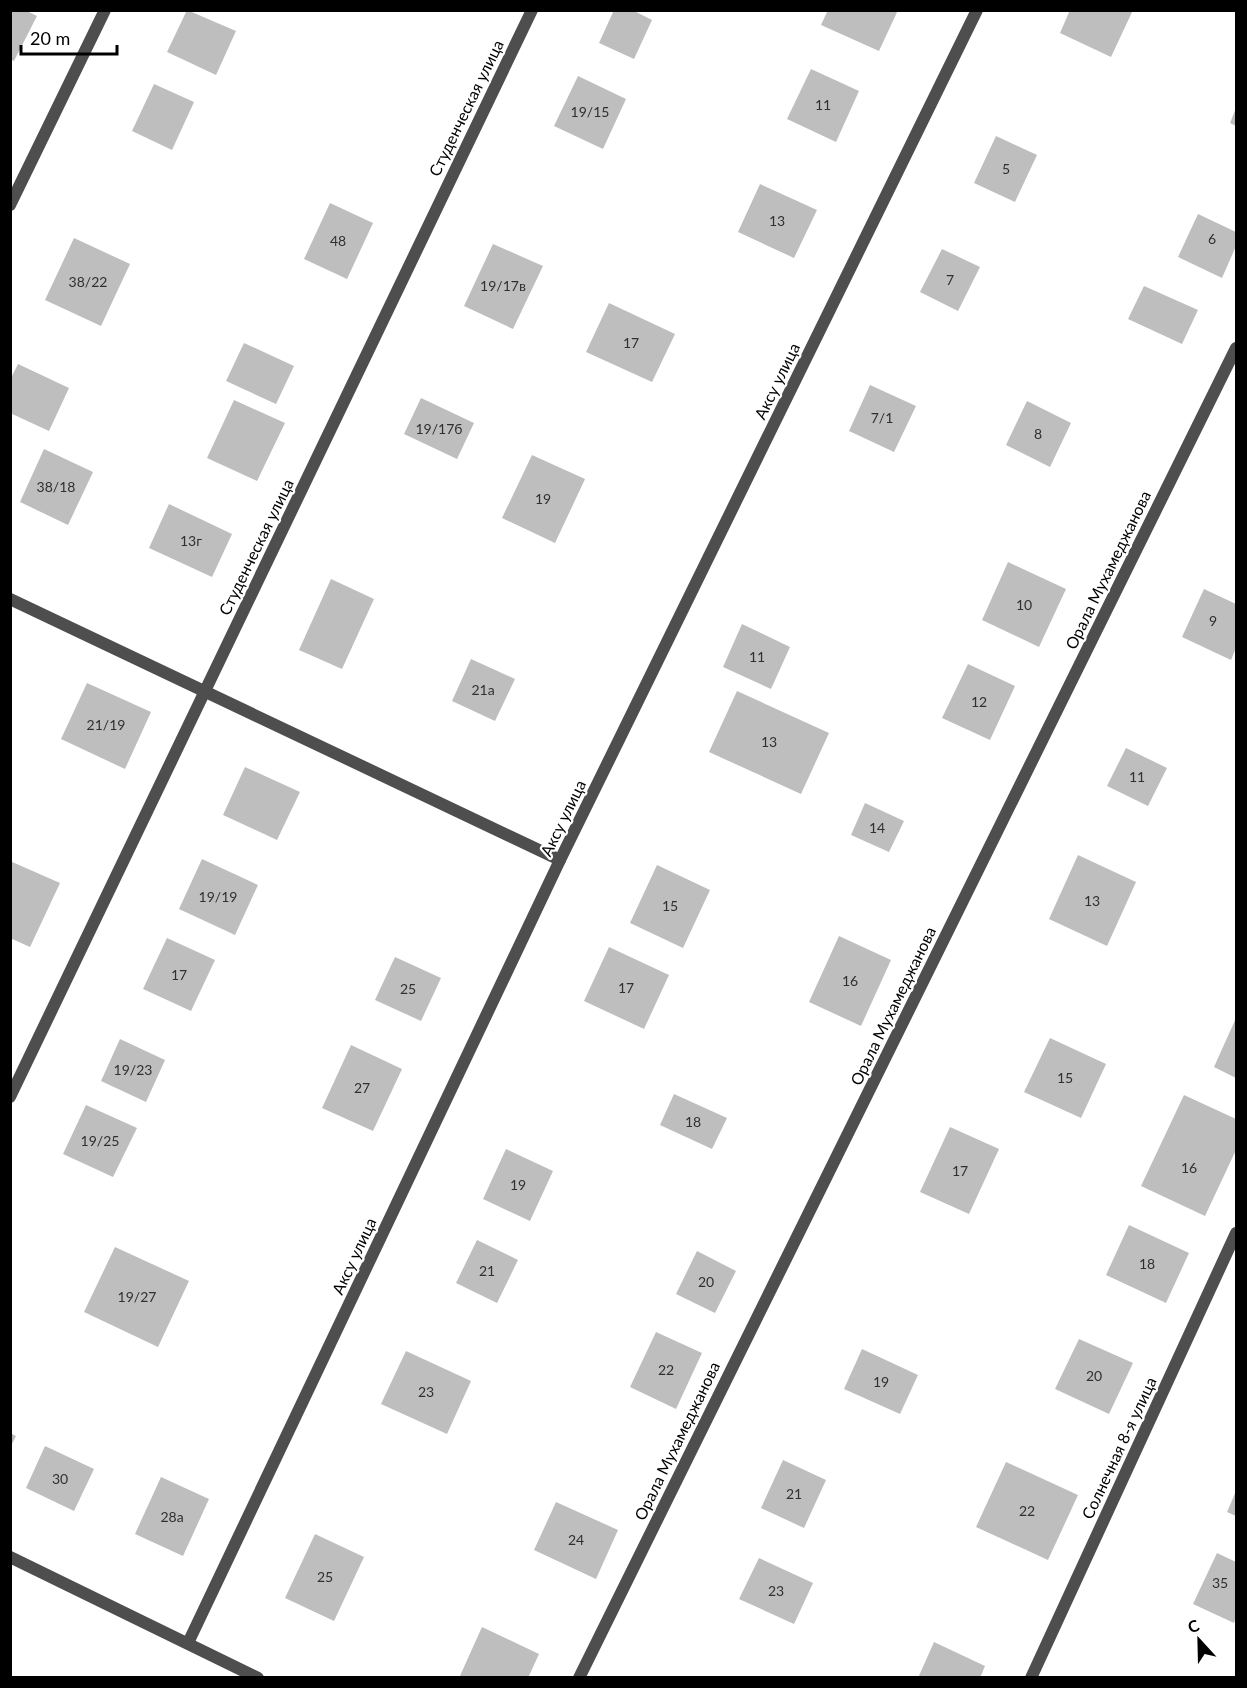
<svg xmlns="http://www.w3.org/2000/svg" width="1247" height="1688" viewBox="0 0 1247 1688" font-family="Lato,sans-serif">
<style>
.building{fill:#bebebe}
.lines{fill:none;stroke-linecap:round;stroke-linejoin:round}
.lane{stroke:#4e4e4e;stroke-width:12}
.street{stroke:#4e4e4e;stroke-width:12}
.labels{text-anchor:middle;stroke-width:4.5;stroke-linejoin:round;paint-order:stroke}
.number-label{font-size:14px;fill:#303030}
.street-label{font-size:16px;fill:#000;stroke:#fff}
</style>
<rect width="100%" height="100%" fill="#fff"/>
<!-- building -->
<g class="building">
<path d="M 10,10 L 25,10 L 37,16 L 14,61 L 10,59 Z"/>
<path d="M 187,10 L 236,31 L 216,75 L 167,52 Z"/>
<path d="M 614,10 L 632,10 L 652,20 L 634,59 L 599,43 Z"/>
<path d="M 828,10 L 898,10 L 879,51 L 821,25 Z"/>
<path d="M 1070,10 L 1133,10 L 1111,57 L 1060,33 Z"/>
<path d="M 811,69 L 859,91 L 836,142 L 787,119 Z"/>
<path d="M 578,76 L 626,99 L 603,149 L 554,126 Z"/>
<path d="M 154,84 L 194,102 L 172,150 L 132,131 Z"/>
<path d="M 1236,108 L 1236,126 L 1230,123 Z"/>
<path d="M 996,136 L 1037,155 L 1015,202 L 974,183 Z"/>
<path d="M 760,184 L 817,210 L 794,258 L 738,232 Z"/>
<path d="M 330,203 L 373,223 L 347,279 L 304,259 Z"/>
<path d="M 1198,214 L 1236,232 L 1236,246 L 1222,278 L 1178,257 Z"/>
<path d="M 74,238 L 130,264 L 101,326 L 45,300 Z"/>
<path d="M 493,244 L 543,266 L 513,329 L 464,306 Z"/>
<path d="M 942,249 L 980,267 L 958,311 L 920,292 Z"/>
<path d="M 1144,286 L 1198,310 L 1182,344 L 1128,319 Z"/>
<path d="M 609,303 L 675,334 L 652,382 L 586,352 Z"/>
<path d="M 244,343 L 294,366 L 276,404 L 226,381 Z"/>
<path d="M 18,364 L 69,388 L 49,431 L 10,413 L 10,380 Z"/>
<path d="M 870,385 L 916,406 L 894,452 L 849,431 Z"/>
<path d="M 421,398 L 474,423 L 457,459 L 404,434 Z"/>
<path d="M 234,400 L 285,423 L 257,481 L 207,458 Z"/>
<path d="M 1027,401 L 1071,423 L 1050,467 L 1006,445 Z"/>
<path d="M 44,449 L 93,472 L 68,525 L 20,502 Z"/>
<path d="M 532,455 L 585,479 L 555,543 L 502,518 Z"/>
<path d="M 169,504 L 232,534 L 212,577 L 149,548 Z"/>
<path d="M 1008,562 L 1066,589 L 1039,647 L 982,620 Z"/>
<path d="M 331,579 L 374,599 L 342,669 L 299,650 Z"/>
<path d="M 1204,589 L 1236,604 L 1236,648 L 1231,660 L 1182,637 Z"/>
<path d="M 742,624 L 790,647 L 771,689 L 723,667 Z"/>
<path d="M 471,659 L 515,679 L 495,721 L 452,701 Z"/>
<path d="M 968,664 L 1015,686 L 990,740 L 942,718 Z"/>
<path d="M 87,683 L 151,712 L 125,769 L 61,739 Z"/>
<path d="M 737,691 L 829,733 L 801,794 L 709,752 Z"/>
<path d="M 1126,748 L 1167,768 L 1148,806 L 1107,786 Z"/>
<path d="M 245,767 L 300,792 L 277,840 L 223,815 Z"/>
<path d="M 865,803 L 904,821 L 889,852 L 851,835 Z"/>
<path d="M 1078,855 L 1136,882 L 1107,946 L 1049,919 Z"/>
<path d="M 202,859 L 258,885 L 235,935 L 179,909 Z"/>
<path d="M 10,861 L 60,883 L 30,947 L 10,938 Z"/>
<path d="M 657,865 L 710,890 L 683,948 L 630,923 Z"/>
<path d="M 839,936 L 891,960 L 861,1026 L 809,1002 Z"/>
<path d="M 167,938 L 215,960 L 191,1011 L 143,989 Z"/>
<path d="M 609,947 L 669,975 L 644,1029 L 584,1001 Z"/>
<path d="M 395,957 L 441,978 L 421,1021 L 375,1000 Z"/>
<path d="M 1236,1018 L 1236,1078 L 1214,1067 Z"/>
<path d="M 1050,1038 L 1106,1064 L 1081,1118 L 1024,1092 Z"/>
<path d="M 120,1039 L 165,1060 L 146,1102 L 101,1081 Z"/>
<path d="M 351,1045 L 402,1069 L 373,1131 L 322,1108 Z"/>
<path d="M 674,1094 L 727,1118 L 712,1149 L 660,1125 Z"/>
<path d="M 1184,1095 L 1236,1119 L 1236,1150 L 1205,1216 L 1141,1186 Z"/>
<path d="M 86,1105 L 137,1128 L 113,1177 L 63,1154 Z"/>
<path d="M 950,1127 L 999,1149 L 969,1214 L 920,1192 Z"/>
<path d="M 506,1149 L 553,1171 L 530,1221 L 483,1199 Z"/>
<path d="M 1129,1225 L 1189,1253 L 1166,1303 L 1106,1275 Z"/>
<path d="M 477,1240 L 518,1260 L 497,1303 L 456,1283 Z"/>
<path d="M 115,1247 L 189,1281 L 158,1347 L 84,1312 Z"/>
<path d="M 697,1251 L 736,1271 L 715,1313 L 676,1294 Z"/>
<path d="M 656,1332 L 702,1353 L 676,1409 L 630,1387 Z"/>
<path d="M 1079,1339 L 1133,1363 L 1109,1414 L 1055,1389 Z"/>
<path d="M 862,1349 L 918,1375 L 900,1414 L 844,1389 Z"/>
<path d="M 406,1351 L 471,1381 L 447,1434 L 381,1404 Z"/>
<path d="M 10,1433 L 16,1436 L 10,1448 Z"/>
<path d="M 45,1446 L 94,1469 L 74,1511 L 26,1488 Z"/>
<path d="M 783,1460 L 826,1480 L 804,1528 L 761,1508 Z"/>
<path d="M 1006,1462 L 1078,1495 L 1048,1560 L 976,1527 Z"/>
<path d="M 161,1477 L 209,1499 L 183,1556 L 135,1534 Z"/>
<path d="M 1236,1491 L 1236,1516 L 1227,1512 Z"/>
<path d="M 556,1502 L 618,1530 L 596,1579 L 534,1550 Z"/>
<path d="M 315,1534 L 364,1557 L 334,1621 L 285,1598 Z"/>
<path d="M 1217,1553 L 1236,1562 L 1236,1617 L 1234,1623 L 1193,1604 Z"/>
<path d="M 759,1558 L 813,1583 L 794,1624 L 739,1599 Z"/>
<path d="M 482,1627 L 539,1654 L 528,1678 L 459,1678 Z"/>
<path d="M 934,1642 L 985,1666 L 980,1678 L 918,1678 Z"/>
</g>
<g class="lines">
<!-- lane -->
<path class="lane" d="M 10,599 L 560,860"/>
<!-- street -->
<g class="street">
<path d="M 10,205 L 105,10"/>
<path d="M 10,1097 L 532,10"/>
<path d="M 10,1557 L 258,1678"/>
<path d="M 188,1643 L 560,860 L 977,10"/>
<path d="M 579,1678 L 1236,348"/>
<path d="M 1031,1678 L 1236,1233"/>
</g>
</g>
<g class="labels">
<!-- number labels -->
<g class="number-label">
<text x="823" y="110">11</text>
<text x="590" y="117">19/15</text>
<text x="1006" y="174">5</text>
<text x="777" y="226">13</text>
<text x="1212" y="244">6</text>
<text x="338" y="246">48</text>
<text x="950" y="285">7</text>
<text x="88" y="287">38/22</text>
<text x="503" y="291">19/17в</text>
<text x="631" y="348">17</text>
<text x="882" y="423">7/1</text>
<text x="439" y="434">19/17б</text>
<text x="1038" y="439">8</text>
<text x="56" y="492">38/18</text>
<text x="543" y="504">19</text>
<text x="191" y="546">13г</text>
<text x="1024" y="610">10</text>
<text x="1213" y="626">9</text>
<text x="757" y="662">11</text>
<text x="483" y="695">21а</text>
<text x="979" y="707">12</text>
<text x="106" y="730">21/19</text>
<text x="769" y="747">13</text>
<text x="1137" y="782">11</text>
<text x="877" y="833">14</text>
<text x="218" y="902">19/19</text>
<text x="1092" y="906">13</text>
<text x="670" y="911">15</text>
<text x="179" y="980">17</text>
<text x="850" y="986">16</text>
<text x="626" y="993">17</text>
<text x="408" y="994">25</text>
<text x="133" y="1075">19/23</text>
<text x="1065" y="1083">15</text>
<text x="362" y="1093">27</text>
<text x="693" y="1127">18</text>
<text x="100" y="1146">19/25</text>
<text x="1189" y="1173">16</text>
<text x="960" y="1176">17</text>
<text x="518" y="1190">19</text>
<text x="1147" y="1269">18</text>
<text x="487" y="1276">21</text>
<text x="706" y="1287">20</text>
<text x="137" y="1302">19/27</text>
<text x="666" y="1375">22</text>
<text x="1094" y="1381">20</text>
<text x="881" y="1387">19</text>
<text x="426" y="1397">23</text>
<text x="60" y="1484">30</text>
<text x="794" y="1499">21</text>
<text x="1027" y="1516">22</text>
<text x="172" y="1522">28а</text>
<text x="576" y="1545">24</text>
<text x="325" y="1582">25</text>
<text x="1220" y="1588">35</text>
<text x="776" y="1596">23</text>
</g>
<!-- street labels -->
<g class="street-label">
<text transform="translate(466 108) rotate(-64)" y="6">Студенческая улица</text>
<text transform="translate(777 381) rotate(-64)" y="6">Аксу улица</text>
<text transform="translate(256 547) rotate(-64)" y="6">Студенческая улица</text>
<text transform="translate(1108 570) rotate(-64)" y="6">Орала Мухамеджанова</text>
<text transform="translate(563 818) rotate(-64)" y="6">Аксу улица</text>
<text transform="translate(893 1006) rotate(-64)" y="6">Орала Мухамеджанова</text>
<text transform="translate(354 1256) rotate(-65)" y="6">Аксу улица</text>
<text transform="translate(677 1441) rotate(-64)" y="6">Орала Мухамеджанова</text>
<text transform="translate(1119 1448) rotate(-65)" y="6">Солнечная 8-я улица</text>
</g>
</g>
<!-- border -->
<rect width="1247" height="1688" fill="none" stroke="#000000" stroke-width="24"/>
<!-- north arrow -->
<g transform="translate(1199 1640) rotate(338)" stroke="#ffffff" stroke-width="4.5" paint-order="stroke">
<path d="M0-4.5L10 22L0 15L-10 22Z" fill="#000000"/>
<text y="-9" font-size="16" font-weight="bold" text-anchor="middle" fill="#000000">С</text>
</g>
<!-- scale -->
<path d="M21 45v9h96v-9" fill="none" stroke="#000000" stroke-width="3"/>
<text x="30" y="45" font-size="18" fill="#000000" stroke="#ffffff" stroke-width="4.5" paint-order="stroke">20 m</text>
</svg>
